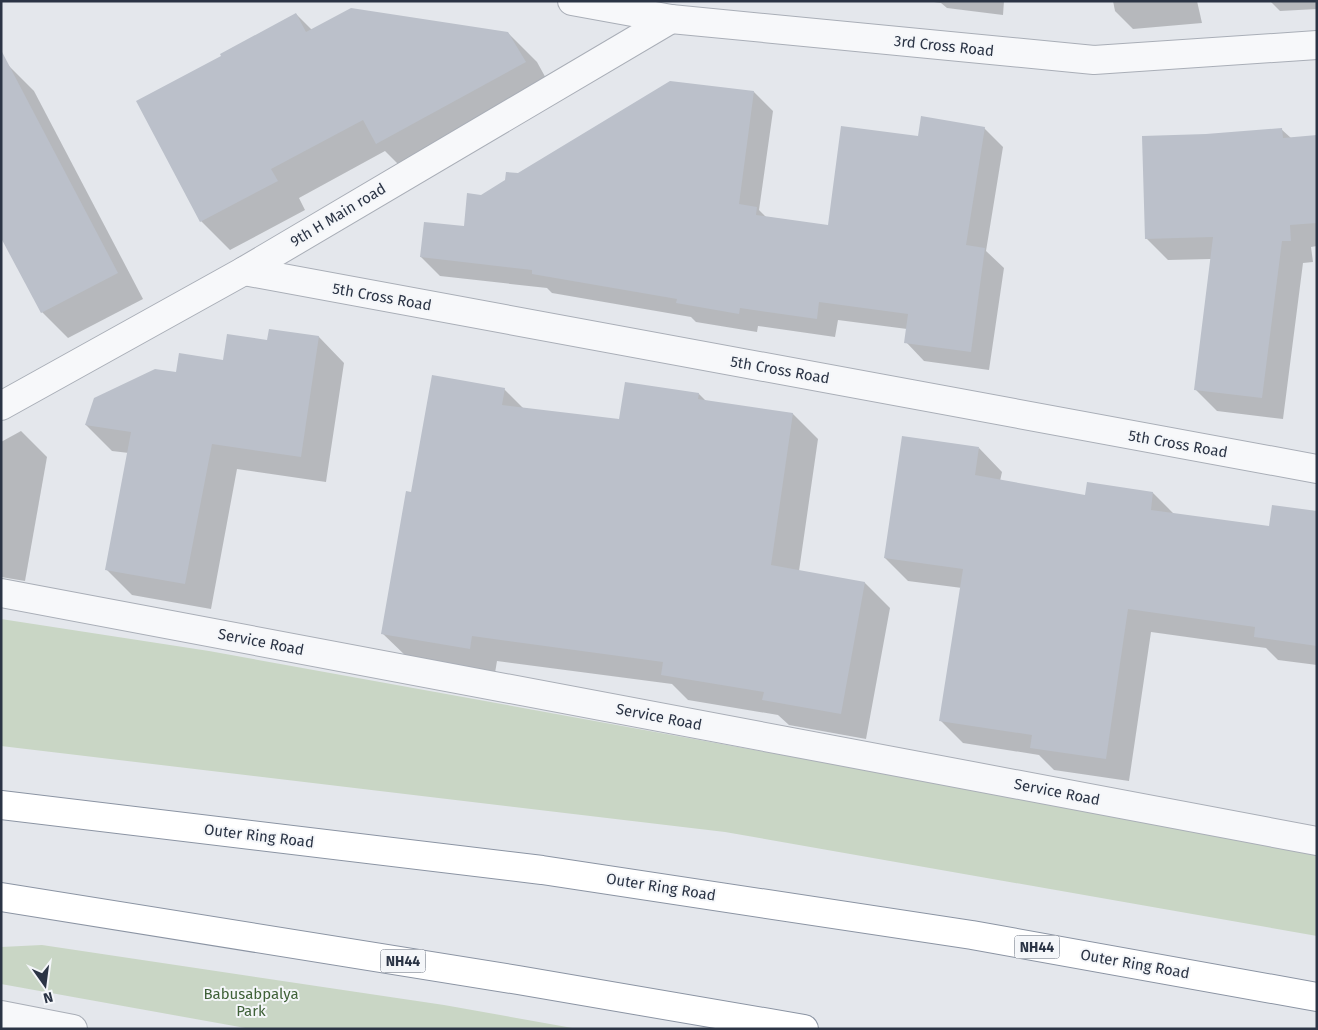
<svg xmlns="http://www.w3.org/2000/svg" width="1318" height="1030" viewBox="0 0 1318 1030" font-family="'Fira Sans',sans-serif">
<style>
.green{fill:#c9d6c5}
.shadow{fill:#0003}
.building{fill:#bbc0ca}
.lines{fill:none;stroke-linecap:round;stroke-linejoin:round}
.minor-casing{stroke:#a9aeb7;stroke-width:30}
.highway-casing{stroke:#8b94a3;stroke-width:30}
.minor{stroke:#f7f8fa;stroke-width:28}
.highway{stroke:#fff;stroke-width:28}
.labels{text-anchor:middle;stroke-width:4;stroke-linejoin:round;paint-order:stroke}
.shield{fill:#f4f6f9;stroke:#676e7b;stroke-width:1}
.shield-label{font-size:14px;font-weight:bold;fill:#2b3445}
.street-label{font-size:15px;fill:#2b3445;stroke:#f4f6f9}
.park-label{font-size:15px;fill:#3f6138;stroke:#f4f6f9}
</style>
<rect width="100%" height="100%" fill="#e4e7ec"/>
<!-- green -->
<g class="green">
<path d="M 1,619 L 209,651 L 1317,852 L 1317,936 L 725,832 L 1,746 Z"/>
<path d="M 42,945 L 444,1005 L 578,1029 L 251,1029 L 1,984 L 1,947 Z"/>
</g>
<!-- shadow -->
<g class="shadow">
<path d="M 927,1 L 1004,1 L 1003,15 L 947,8 L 941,3 Z"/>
<path d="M 1113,1 L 1197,1 L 1202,23 L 1133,29 L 1115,11 Z"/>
<path d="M 1270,1 L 1317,1 L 1317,9 L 1280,11 Z"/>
<path d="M 296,14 L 312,30 L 508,33 L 537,62 L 553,91 L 406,172 L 385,151 L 299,198 L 305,210 L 230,250 L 201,221 L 223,57 Z"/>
<path d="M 8,65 L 34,91 L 143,299 L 68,338 L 42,312 Z"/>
<path d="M 754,92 L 773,111 L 759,210 L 766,217 L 829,226 L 919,137 L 984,128 L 1003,147 L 986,251 L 1004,268 L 989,370 L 924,361 L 906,342 L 907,329 L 838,320 L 835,337 L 758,326 L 757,332 L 696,322 L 691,317 L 552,293 L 547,288 L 440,276 L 421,257 L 465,227 L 482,196 L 518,174 Z"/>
<path d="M 1281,129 L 1291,138 L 1317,136 L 1317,246 L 1311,247 L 1313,262 L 1303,263 L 1283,419 L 1217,411 L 1195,389 L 1211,259 L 1168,260 L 1146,238 L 1206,135 Z"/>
<path d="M 319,337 L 344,363 L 326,482 L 237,469 L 211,609 L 132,595 L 106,569 L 129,453 L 112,451 L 86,425 L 177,373 L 224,361 L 268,341 Z"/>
<path d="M 504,389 L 524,409 L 620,420 L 699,394 L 707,402 L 793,414 L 818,439 L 799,571 L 865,583 L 890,608 L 866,739 L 789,725 L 778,715 L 688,700 L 672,684 L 497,661 L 495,673 L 408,658 L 382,633 L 412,493 Z"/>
<path d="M 21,431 L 47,457 L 25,581 L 1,577 L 1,442 Z"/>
<path d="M 979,448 L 1002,472 L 1000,481 L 1087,497 L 1153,493 L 1174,514 L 1271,528 L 1317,512 L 1317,665 L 1278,660 L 1266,648 L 1151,632 L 1129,781 L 1054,770 L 1039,755 L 963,743 L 940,720 L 962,588 L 908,581 L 885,558 Z"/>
</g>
<!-- building -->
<g class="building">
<path d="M 351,8 L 508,32 L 526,62 L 376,144 L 363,120 L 271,169 L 278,181 L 200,222 L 136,101 L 221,56 L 220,54 L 296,13 L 306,32 Z"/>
<path d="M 1,50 L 118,273 L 41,313 L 1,238 Z"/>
<path d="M 670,81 L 754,91 L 739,204 L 757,207 L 756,215 L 828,225 L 841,126 L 918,136 L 921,116 L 985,127 L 966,245 L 985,248 L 971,352 L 904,343 L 908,314 L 819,302 L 817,319 L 740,308 L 739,314 L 676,303 L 677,299 L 532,274 L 532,270 L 420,257 L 424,222 L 464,226 L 467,193 L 481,195 L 505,180 L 506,172 L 518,173 Z"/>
<path d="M 1282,128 L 1283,138 L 1317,135 L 1317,223 L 1290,225 L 1291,241 L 1282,241 L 1262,398 L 1194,390 L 1213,237 L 1145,239 L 1142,136 L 1206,134 Z"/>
<path d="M 269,329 L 319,336 L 301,457 L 212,444 L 185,584 L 105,570 L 131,432 L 85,425 L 94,398 L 155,369 L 176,372 L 179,353 L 223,360 L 227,334 L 267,340 Z"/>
<path d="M 432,375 L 505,388 L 502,405 L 619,419 L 625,382 L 699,393 L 698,399 L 793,413 L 771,565 L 865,582 L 841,714 L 762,700 L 764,692 L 661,675 L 663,662 L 472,636 L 470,649 L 381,634 L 406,491 L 411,492 Z"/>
<path d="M 902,436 L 979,447 L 975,475 L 1085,495 L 1087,482 L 1153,492 L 1151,510 L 1269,526 L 1272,505 L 1317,511 L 1317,646 L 1254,637 L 1255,627 L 1128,609 L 1106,759 L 1030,748 L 1032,735 L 939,721 L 963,569 L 884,558 Z"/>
</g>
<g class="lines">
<!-- minor casing -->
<g class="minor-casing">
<g id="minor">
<path d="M 572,1 L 671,19 L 1094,60 L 1317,45"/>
<path d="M 244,271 L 1317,469"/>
<path d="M 1,406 L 244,271 L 671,19"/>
<path d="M 1,593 L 1317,841"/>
<path d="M 1,1015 L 73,1029"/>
</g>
</g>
<!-- highway casing -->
<g class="highway-casing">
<g id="highway">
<path d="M 1,805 L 542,870 L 972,935 L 1317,997"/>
<path d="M 1,897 L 518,980 L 804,1029"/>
</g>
</g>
<!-- minor -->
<use href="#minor" class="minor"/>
<!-- highway -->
<use href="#highway" class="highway"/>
</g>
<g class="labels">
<!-- shield labels -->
<g class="shield">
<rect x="1014.5" y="935.5" width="45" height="23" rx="4"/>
<rect x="380.5" y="949.5" width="45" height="23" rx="4"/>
</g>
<g class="shield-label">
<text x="1037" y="952">NH44</text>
<text x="403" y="966">NH44</text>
</g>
<!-- street labels -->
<g class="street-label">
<text transform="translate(944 46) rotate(6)" y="5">3rd Cross Road</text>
<text transform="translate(338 215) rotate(-31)" y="5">9th H Main road</text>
<text transform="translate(382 297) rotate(10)" y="5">5th Cross Road</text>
<text transform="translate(780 370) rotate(10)" y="5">5th Cross Road</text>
<text transform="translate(1178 444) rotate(10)" y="5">5th Cross Road</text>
<text transform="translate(261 642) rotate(11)" y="5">Service Road</text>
<text transform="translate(659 717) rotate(11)" y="5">Service Road</text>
<text transform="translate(1057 792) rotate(11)" y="5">Service Road</text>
<text transform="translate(259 836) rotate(7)" y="5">Outer Ring Road</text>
<text transform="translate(661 887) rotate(9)" y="5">Outer Ring Road</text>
<text transform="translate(1135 964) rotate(10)" y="5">Outer Ring Road</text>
</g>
<!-- park labels -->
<g class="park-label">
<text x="251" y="999">Babusabpalya<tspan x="251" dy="17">Park</tspan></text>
</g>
</g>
<!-- border -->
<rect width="1318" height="1030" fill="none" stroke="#2b3445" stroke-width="5"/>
<!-- north arrow -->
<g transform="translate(45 985) rotate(166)" stroke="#f4f6f9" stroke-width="4" paint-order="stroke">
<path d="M0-4L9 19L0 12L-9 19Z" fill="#2b3445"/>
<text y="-8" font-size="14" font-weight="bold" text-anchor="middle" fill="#2b3445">N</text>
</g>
</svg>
